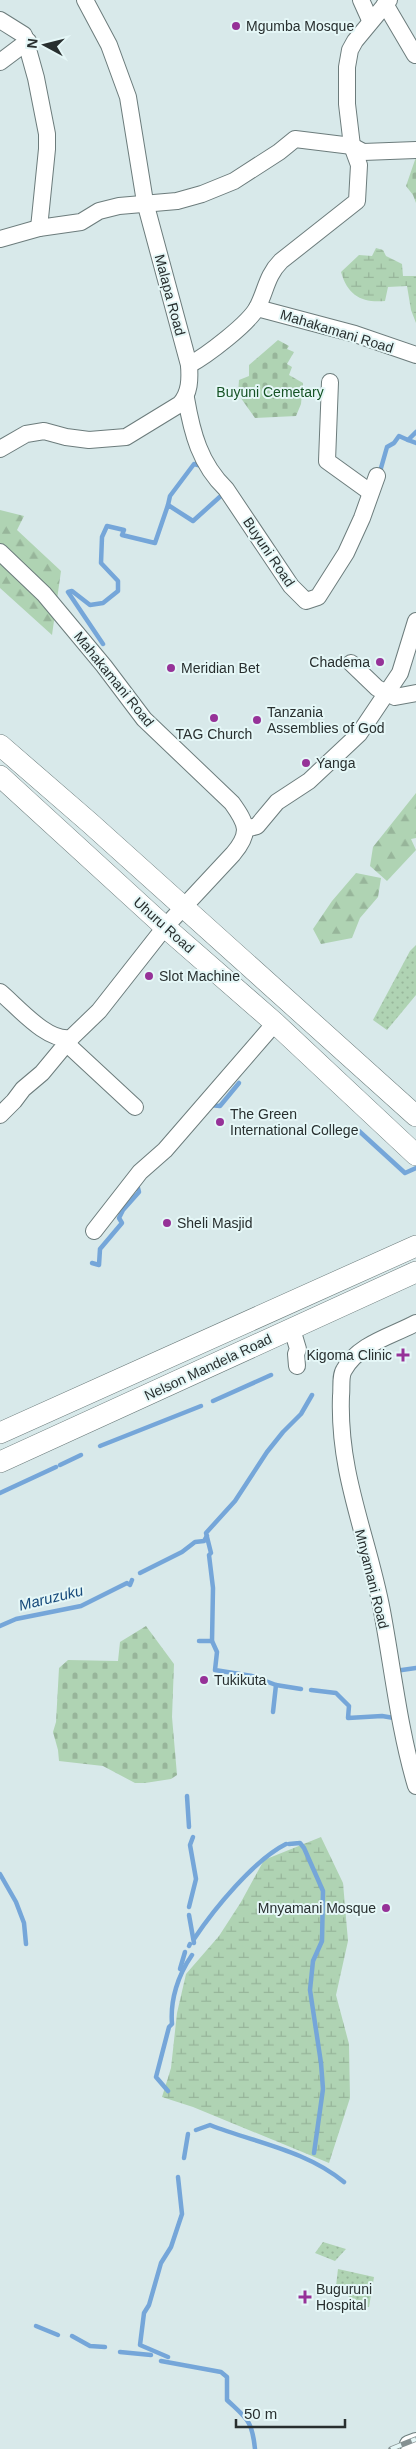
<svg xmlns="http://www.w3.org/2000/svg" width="416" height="2449" viewBox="0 0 416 2449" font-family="Helvetica,sans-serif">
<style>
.grass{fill:url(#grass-dots)}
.forest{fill:url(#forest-firs)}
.wetland{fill:url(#wetland-marsh)}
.cemetery{fill:url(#cemetery-stones)}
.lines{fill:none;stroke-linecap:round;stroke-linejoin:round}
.stream{stroke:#75a6d9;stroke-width:4.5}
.minor-casing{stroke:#6c7c7c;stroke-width:18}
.major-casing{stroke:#6c7c7c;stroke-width:22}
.minor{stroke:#fff;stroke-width:16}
.major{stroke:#fff;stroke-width:21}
.rail-casing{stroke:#859192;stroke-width:5.5}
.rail{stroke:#e5f7f7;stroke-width:4;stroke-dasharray:11;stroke-linecap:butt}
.poi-dot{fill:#963298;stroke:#e5f7f7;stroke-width:2}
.labels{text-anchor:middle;stroke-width:4;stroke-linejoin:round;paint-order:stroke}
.poi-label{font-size:14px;fill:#282f2f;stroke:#e5f7f7;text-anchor:start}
.street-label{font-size:14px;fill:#282f2f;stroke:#e5f7f7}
.park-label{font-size:14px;fill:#165325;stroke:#e5f7f7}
.water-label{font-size:15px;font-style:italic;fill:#164a7b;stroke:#e5f7f7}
</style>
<defs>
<pattern id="grass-dots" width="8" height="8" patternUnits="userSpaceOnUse" patternTransform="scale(1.25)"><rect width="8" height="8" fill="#afd3b3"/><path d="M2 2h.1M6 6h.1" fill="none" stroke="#97b59a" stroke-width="1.8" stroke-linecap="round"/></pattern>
<pattern id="forest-firs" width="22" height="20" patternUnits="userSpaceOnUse" patternTransform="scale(1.25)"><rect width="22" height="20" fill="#afd3b3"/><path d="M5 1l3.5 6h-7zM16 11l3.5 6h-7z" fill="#97b59a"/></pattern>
<pattern id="wetland-marsh" width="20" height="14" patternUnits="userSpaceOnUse" patternTransform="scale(1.25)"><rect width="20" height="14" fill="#afd3b3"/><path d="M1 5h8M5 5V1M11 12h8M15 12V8" fill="none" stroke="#97b59a"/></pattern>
<pattern id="cemetery-stones" width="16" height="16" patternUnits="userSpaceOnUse" patternTransform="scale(1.25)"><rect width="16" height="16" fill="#afd3b3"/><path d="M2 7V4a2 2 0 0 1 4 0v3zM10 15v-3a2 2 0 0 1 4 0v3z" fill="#97b59a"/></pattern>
</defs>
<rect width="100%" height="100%" fill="#d8e9ea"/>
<!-- grass -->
<g class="grass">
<path d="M 416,945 L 416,995 L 387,1030 L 373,1020 L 410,951 Z"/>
<path d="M 323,2242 L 346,2249 L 335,2261 L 315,2253 Z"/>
<path d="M 338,2269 L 374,2277 L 369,2307 L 362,2307 L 336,2286 Z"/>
</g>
<!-- forest -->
<g class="forest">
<path d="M 0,510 L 24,516 L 17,530 L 61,571 L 52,635 L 0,588 Z"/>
<path d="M 416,793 L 416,838 L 411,839 L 416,850 L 387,881 L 370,866 L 373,847 Z"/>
<path d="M 356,873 L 381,878 L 378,897 L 360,918 L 352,938 L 321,944 L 313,929 L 332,901 Z"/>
</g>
<!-- wetland -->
<g class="wetland">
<path d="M 376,248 L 383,250 L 386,256 L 402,264 L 403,276 L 416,276 L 416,323 L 411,310 L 407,286 L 388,287 L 385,301 C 362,303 348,296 341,272 L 359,255 L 372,256 Z"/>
<path d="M 321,1837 L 343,1883 L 348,1941 L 336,1995 L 349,2044 L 350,2098 L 329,2163 L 193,2107 L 162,2097 L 171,2068 L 177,2013 L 186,1974 L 219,1936 L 241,1902 L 264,1860 Z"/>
</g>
<!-- cemetery -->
<g class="cemetery">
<path d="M 416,157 L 416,203 L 413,195 L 406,186 Z"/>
<path d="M 278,340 L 289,346 L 287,349 L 294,352 L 287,364 L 292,367 L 289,375 L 303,383 L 301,404 L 296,416 L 255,418 L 238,394 L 239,380 L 249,376 L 249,365 Z"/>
<path d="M 146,1626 L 174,1664 L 172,1717 L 177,1775 L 171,1779 L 145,1783 L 135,1783 L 103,1766 L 59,1761 L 58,1750 L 53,1732 L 56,1722 L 59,1668 L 68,1660 L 118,1661 L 120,1642 Z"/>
</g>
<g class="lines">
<!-- stream -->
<g class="stream">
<path d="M 416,432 L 408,440 L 416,443"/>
<path d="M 379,475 L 387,447 L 394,443 L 399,436 L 408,440"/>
<path d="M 168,505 L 170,496 L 194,464 L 202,466"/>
<path d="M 103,644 L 68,592 L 72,591 L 90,605 L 103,603 L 118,591 L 118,581 L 101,563 L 102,537 L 107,526 L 124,530 L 122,535 L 155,543 L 168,505 L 193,521 L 223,494"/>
<path d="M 209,1105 L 220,1106 L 239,1083"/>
<path d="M 359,1131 L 405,1173 L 416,1168"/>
<path d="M 92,1263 L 99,1265 L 100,1249 L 122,1223 L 119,1218 L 123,1210 L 139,1192 L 137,1184"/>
<path d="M 213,1401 L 271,1375"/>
<path d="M 100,1446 L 201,1406"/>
<path d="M 60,1465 L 81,1455"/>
<path d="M 0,1493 L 56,1467"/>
<path d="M 140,1573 L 182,1552 L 195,1542 L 204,1541 L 207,1536"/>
<path d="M 0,1626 L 16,1619 L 81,1606 L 127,1583 L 130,1585 L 132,1580"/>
<path d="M 199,1641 L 212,1641"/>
<path d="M 395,1671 L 416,1668"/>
<path d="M 301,1689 L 276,1685 L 252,1676 L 215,1670 L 217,1652 L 212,1641 L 213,1588 L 209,1555 L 211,1553 L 206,1533 L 235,1501 L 267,1452 L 283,1432 L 301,1414 L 312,1395"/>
<path d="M 311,1690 L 336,1693 L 349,1706 L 348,1718 L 382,1716 L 394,1718"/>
<path d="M 273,1712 L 276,1685"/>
<path d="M 187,1796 L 189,1827"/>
<path d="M 289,1844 L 300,1843 L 304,1848 L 323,1891 L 322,1941 L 313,1961 L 310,1990 L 321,2063 L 323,2089 L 314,2153"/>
<path d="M 0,1874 L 16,1902 L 24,1923 L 26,1944"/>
<path d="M 189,1907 L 196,1879 L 190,1845 L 193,1837"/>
<path d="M 189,1915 L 194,1943"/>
<path d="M 194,1939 C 214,1909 254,1860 286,1844"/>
<path d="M 189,1946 L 190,1944"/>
<path d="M 180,1969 L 185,1952"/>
<path d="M 168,2091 L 156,2077 L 169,2027 L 172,2024 C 170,2000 178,1975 192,1955"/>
<path d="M 196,2130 L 210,2125 C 256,2143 305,2150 344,2182"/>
<path d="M 184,2158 L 188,2134"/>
<path d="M 36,2326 L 58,2335"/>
<path d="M 72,2336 L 90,2346 L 105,2347"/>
<path d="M 120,2352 L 151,2355"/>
<path d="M 168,2357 L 140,2345 L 144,2313 L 149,2305 L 161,2263 L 171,2247 L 182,2214 L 178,2177"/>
<path d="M 161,2361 L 221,2372 L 227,2377 L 227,2400 C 247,2419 252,2420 255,2449"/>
</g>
<!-- minor casing -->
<g class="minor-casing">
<g id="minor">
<path d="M 361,0 L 370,20"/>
<path d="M 385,4 L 415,55"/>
<path d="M 0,20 L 24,35 L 36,78 L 47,134 L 47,149 L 39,228"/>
<path d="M 0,62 L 28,41"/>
<path d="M 0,239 L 39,228 L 81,222 L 99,211 L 119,206 L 177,201 L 202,194 L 234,181 L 279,152 L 295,139 L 352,146 L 363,152 L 416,150"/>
<path d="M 257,308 L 355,334 L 416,355"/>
<path d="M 189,365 C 206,356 250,323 258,306 C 266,290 267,275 281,261 L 357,201 L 359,165 L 352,146 L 347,104 L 347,67 L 350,50 L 355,41 L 389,0"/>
<path d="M 330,382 L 327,461 L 370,492"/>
<path d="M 186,398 C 192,433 200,464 226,489 L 291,586 L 306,601 L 318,597 L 346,553 L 362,518 L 377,476"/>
<path d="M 0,449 L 26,434 L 44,431 L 66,437 L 89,440 L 126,437 L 180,404 C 190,393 190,379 189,365 L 145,202 L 128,97 L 109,45 L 85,0"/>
<path d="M 0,552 L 44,594 L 104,666 L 144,719 L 232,803 C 247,824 251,833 233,854 L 165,927 L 99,1011 L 71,1038 C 47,1042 18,1007 0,992"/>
<path d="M 351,663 L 377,688 L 395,697 L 416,693"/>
<path d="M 246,829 L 257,826 L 277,802 L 309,781 L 359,734 L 400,673 L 416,621"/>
<path d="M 66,1043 L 135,1107"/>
<path d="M 0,1115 L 14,1101 L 23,1089 L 42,1073 L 71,1038"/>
<path d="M 94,1231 L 140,1172 L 165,1150 L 275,1023"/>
<path d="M 416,1323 C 392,1336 358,1344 344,1370 C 340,1376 342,1388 341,1396 C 338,1475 368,1536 382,1611 C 393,1670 399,1729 416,1786"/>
<path d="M 292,1329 L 298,1349 L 296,1354 L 297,1366"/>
<path d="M 408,2444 L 416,2441"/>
</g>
</g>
<!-- major casing -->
<g class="major-casing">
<g id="major">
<path d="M 0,745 L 90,823 L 416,1116"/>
<path d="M 0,776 L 165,927 L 275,1023 L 416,1155"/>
<path d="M 0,1433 L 416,1246"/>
<path d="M 0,1462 L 416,1272"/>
</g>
</g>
<!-- minor -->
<use href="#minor" class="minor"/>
<!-- major -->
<use href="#major" class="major"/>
<!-- rail casing -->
<g class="rail-casing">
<path id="rail" d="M 391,2449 L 416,2439"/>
</g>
<!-- rail -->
<use href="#rail" class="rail"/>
</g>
<!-- markers -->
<g class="poi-dot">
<circle cx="236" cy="26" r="5"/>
<circle cx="380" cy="662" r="5"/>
<circle cx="171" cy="668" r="5"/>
<circle cx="214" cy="718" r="5"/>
<circle cx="257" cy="720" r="5"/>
<circle cx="306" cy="763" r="5"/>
<circle cx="149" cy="976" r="5"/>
<circle cx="220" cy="1122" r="5"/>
<circle cx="167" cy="1223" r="5"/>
<path d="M400.5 1347.5h5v5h5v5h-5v5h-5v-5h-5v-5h5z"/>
<circle cx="204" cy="1680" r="5"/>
<circle cx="386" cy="1908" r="5"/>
<path d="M302.5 2289.5h5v5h5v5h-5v5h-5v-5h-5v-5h5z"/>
</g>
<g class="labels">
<!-- poi labels -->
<g class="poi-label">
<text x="246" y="31">Mgumba Mosque</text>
<text x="370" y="667" text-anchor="end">Chadema</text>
<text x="181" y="673">Meridian Bet</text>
<text x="267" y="717">Tanzania<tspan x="267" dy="16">Assemblies of God</tspan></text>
<text x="214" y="739" text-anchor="middle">TAG Church</text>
<text x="316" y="768">Yanga</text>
<text x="159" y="981">Slot Machine</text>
<text x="230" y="1119">The Green<tspan x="230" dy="16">International College</tspan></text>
<text x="177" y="1228">Sheli Masjid</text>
<text x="392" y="1360" text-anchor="end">Kigoma Clinic</text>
<text x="214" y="1685">Tukikuta</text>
<text x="376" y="1913" text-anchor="end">Mnyamani Mosque</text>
<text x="316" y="2294">Buguruni<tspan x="316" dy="16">Hospital</tspan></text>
</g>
<!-- street labels -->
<g class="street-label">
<text transform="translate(170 295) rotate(75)" y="5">Malapa Road</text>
<text transform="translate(337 331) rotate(17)" y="5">Mahakamani Road</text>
<text transform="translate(269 552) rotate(56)" y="5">Buyuni Road</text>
<text transform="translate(114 679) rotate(51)" y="5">Mahakamani Road</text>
<text transform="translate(164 925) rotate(42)" y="5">Uhuru Road</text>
<text transform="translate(208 1367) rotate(-25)" y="5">Nelson Mandela Road</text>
<text transform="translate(372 1579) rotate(76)" y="5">Mnyamani Road</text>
</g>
<!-- park labels -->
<g class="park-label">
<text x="270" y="397">Buyuni Cemetary</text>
</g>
<!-- water labels -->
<g class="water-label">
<text transform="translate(51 1598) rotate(-14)" y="5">Maruzuku</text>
</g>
</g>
<!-- north arrow -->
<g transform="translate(45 45) rotate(277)" stroke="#e5f7f7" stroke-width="4" paint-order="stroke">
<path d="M0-4L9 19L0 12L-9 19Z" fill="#282f2f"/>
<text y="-8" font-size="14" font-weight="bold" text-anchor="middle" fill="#282f2f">N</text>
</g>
<!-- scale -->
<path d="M236 2419v8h109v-8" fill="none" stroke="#282f2f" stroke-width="2.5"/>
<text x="244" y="2419" font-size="15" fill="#282f2f" stroke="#e5f7f7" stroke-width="4" paint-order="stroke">50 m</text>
</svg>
